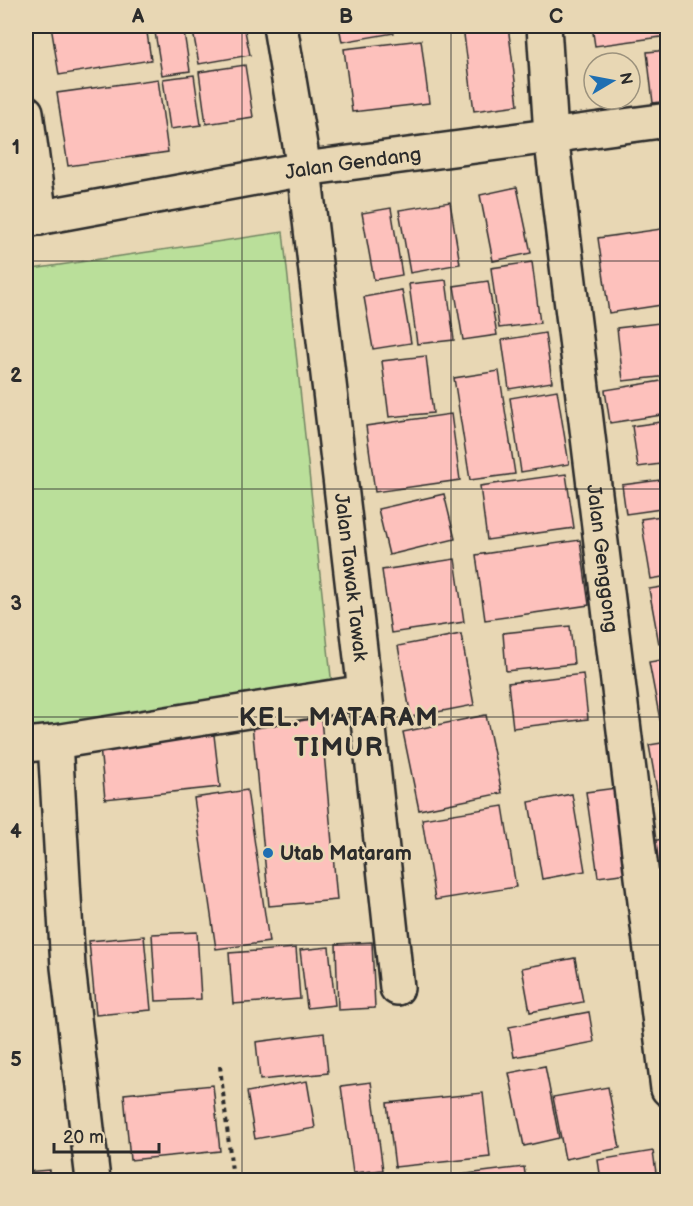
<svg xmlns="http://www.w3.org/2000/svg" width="693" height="1206" viewBox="0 0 693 1206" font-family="'Balsamiq Sans',sans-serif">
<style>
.green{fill:#badf9a;stroke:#728562;stroke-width:1.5}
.building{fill:#fdc1bc;stroke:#2b2b2b;stroke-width:1.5}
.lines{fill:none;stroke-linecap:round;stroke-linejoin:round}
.minor-casing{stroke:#2b2b2b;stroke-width:38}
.path{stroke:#2b2b2b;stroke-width:4;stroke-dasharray:4.5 4.5;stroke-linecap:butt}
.minor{stroke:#e8d7b4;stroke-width:33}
.grid{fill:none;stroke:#2b2b2b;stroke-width:1.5;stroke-opacity:0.55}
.poi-dot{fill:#1f6fb2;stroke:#e8d7b4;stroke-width:2}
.labels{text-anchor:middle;stroke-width:5;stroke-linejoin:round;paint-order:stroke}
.street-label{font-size:20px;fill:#2b2b2b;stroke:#e8d7b4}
.poi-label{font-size:20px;font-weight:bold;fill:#2b2b2b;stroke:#e8d7b4;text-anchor:start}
.district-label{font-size:26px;font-weight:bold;letter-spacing:1.5px;fill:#2b2b2b;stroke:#e8d7b4}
.neatline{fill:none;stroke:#2b2b2b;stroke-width:2}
.grid-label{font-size:20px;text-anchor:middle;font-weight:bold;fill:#2b2b2b}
</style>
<rect width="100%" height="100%" fill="#e8d7b4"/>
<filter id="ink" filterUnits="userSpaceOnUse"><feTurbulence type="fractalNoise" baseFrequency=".0167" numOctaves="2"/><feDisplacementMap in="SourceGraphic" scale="12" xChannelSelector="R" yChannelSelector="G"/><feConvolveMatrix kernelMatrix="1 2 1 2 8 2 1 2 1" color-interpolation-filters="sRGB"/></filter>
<g filter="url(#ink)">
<!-- green -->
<path class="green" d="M 283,232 L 333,695 L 26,731 L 26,270 Z"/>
<!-- building -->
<g class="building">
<path d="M 51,26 L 146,26 L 151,60 L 59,75 Z"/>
<path d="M 154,26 L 183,26 L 190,71 L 162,75 Z"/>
<path d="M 192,26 L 244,26 L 250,55 L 199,64 Z"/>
<path d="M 339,26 L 393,26 L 394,33 L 342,42 Z"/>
<path d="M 472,26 L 508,26 L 518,105 L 474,111 L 463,27 Z"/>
<path d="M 592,26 L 668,26 L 668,36 L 595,46 Z"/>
<path d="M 421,40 L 429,103 L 352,112 L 344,49 Z"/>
<path d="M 668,50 L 668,101 L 653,103 L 647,52 Z"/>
<path d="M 245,65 L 253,117 L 206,124 L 199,72 Z"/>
<path d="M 194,75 L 201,125 L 170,129 L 163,79 Z"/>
<path d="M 158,79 L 168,152 L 68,166 L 57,93 Z"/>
<path d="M 517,187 L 531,253 L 493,261 L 480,195 Z"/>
<path d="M 450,202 L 460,264 L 410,273 L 399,210 Z"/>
<path d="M 391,208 L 402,275 L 374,280 L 362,213 Z"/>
<path d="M 668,228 L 668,304 L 609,313 L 598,238 Z"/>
<path d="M 532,262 L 540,323 L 499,328 L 491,268 Z"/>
<path d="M 446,280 L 454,340 L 417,344 L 409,284 Z"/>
<path d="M 488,281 L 497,335 L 463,340 L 454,286 Z"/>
<path d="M 402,290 L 411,343 L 373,349 L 364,297 Z"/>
<path d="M 668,322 L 668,376 L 623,381 L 617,328 Z"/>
<path d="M 545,333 L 552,382 L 509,389 L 502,340 Z"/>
<path d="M 426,356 L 433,413 L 389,417 L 382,361 Z"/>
<path d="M 499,371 L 515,474 L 470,480 L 454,378 Z"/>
<path d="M 668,380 L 668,414 L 610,423 L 605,390 Z"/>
<path d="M 557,390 L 569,464 L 521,472 L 510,398 Z"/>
<path d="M 451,414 L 460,480 L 375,492 L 366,426 Z"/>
<path d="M 668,421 L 668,463 L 638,467 L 632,426 Z"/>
<path d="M 566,474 L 574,528 L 487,540 L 480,486 Z"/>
<path d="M 668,479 L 668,508 L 626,514 L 622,485 Z"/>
<path d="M 444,494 L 455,539 L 389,555 L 378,509 Z"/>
<path d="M 668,515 L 668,576 L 651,579 L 641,519 Z"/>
<path d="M 580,540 L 589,605 L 485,620 L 476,555 Z"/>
<path d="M 455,559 L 464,622 L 391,633 L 382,570 Z"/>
<path d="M 668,586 L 668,643 L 659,644 L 649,589 Z"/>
<path d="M 570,626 L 574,664 L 506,671 L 503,633 Z"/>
<path d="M 461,634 L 474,705 L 411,717 L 398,646 Z"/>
<path d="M 668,659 L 668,719 L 660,720 L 649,662 Z"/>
<path d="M 583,674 L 588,719 L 513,728 L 508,683 Z"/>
<path d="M 320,707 L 337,900 L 269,906 L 251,713 Z"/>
<path d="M 486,715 L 502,793 L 419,810 L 403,732 Z"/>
<path d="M 214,735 L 220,787 L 105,799 L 100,747 Z"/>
<path d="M 668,742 L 668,829 L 664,830 L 649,745 Z"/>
<path d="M 616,788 L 628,873 L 598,877 L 586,792 Z"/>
<path d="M 247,790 L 269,942 L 216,949 L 194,798 Z"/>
<path d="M 572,794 L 585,871 L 542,879 L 529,802 Z"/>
<path d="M 503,806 L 516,887 L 435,900 L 422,819 Z"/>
<path d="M 668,838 L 668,881 L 660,882 L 652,841 Z"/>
<path d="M 668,887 L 668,931 L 661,888 Z"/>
<path d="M 197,932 L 201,999 L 156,1001 L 152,934 Z"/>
<path d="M 144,936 L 151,1010 L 96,1015 L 89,941 Z"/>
<path d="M 372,942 L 375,1008 L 338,1010 L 336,944 Z"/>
<path d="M 329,947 L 335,1005 L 307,1008 L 300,950 Z"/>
<path d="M 296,948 L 300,999 L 233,1004 L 229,953 Z"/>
<path d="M 575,958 L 583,1002 L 530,1012 L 522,968 Z"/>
<path d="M 589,1012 L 594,1042 L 514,1057 L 509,1027 Z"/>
<path d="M 324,1033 L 328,1073 L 260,1080 L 256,1042 Z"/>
<path d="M 545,1066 L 559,1138 L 524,1146 L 509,1073 Z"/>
<path d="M 307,1081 L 315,1128 L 255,1139 L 247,1092 Z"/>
<path d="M 371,1082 L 383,1170 L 353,1173 L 341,1086 Z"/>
<path d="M 213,1085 L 220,1151 L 130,1160 L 124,1094 Z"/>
<path d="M 608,1087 L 620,1148 L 565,1159 L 553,1097 Z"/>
<path d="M 483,1093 L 490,1157 L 395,1167 L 387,1103 Z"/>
<path d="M 653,1151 L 657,1180 L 601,1180 L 598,1160 Z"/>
<path d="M 524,1167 L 526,1180 L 418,1180 Z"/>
<path d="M 49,1170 L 50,1180 L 26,1180 L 26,1172 Z"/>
<path d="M 577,1175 L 578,1180 L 533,1180 Z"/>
</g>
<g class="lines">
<!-- minor casing -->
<g class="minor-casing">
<g id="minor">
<path id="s1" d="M 280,26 L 304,169 L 365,692 L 397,988"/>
<path id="s2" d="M 544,26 L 551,135 L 668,1089"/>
<path d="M 26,112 L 40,218"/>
<path id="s3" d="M 26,220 L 304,169 L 668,120"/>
<path d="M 55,742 L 68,967 L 93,1180"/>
<path d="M 26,745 L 55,742 L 365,692"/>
</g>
</g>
<!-- path -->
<path class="path" d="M 220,1066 L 233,1180"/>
<!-- minor -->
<use href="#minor" class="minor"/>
</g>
</g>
<!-- grid -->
<path class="grid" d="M 242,26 L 242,1180M 451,26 L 451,1180M 26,261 L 668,261M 26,489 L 668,489M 26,717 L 668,717M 26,945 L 668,945"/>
<!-- markers -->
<circle class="poi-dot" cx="268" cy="853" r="6"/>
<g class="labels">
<!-- street labels -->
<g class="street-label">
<text dy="7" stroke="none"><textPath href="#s3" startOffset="332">Jalan Gendang</textPath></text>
<text dy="7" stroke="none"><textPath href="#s2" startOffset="536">Jalan Genggong</textPath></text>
<text dy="7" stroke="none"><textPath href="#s1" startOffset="556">Jalan Tawak Tawak</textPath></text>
</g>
<!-- poi labels -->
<g class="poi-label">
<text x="280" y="860">Utab Mataram</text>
</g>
<!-- district labels -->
<g class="district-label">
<text x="339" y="726">KEL. MATARAM<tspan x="339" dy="30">TIMUR</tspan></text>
</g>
</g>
<!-- margin -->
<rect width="693" height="1206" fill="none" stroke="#e8d7b4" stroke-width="66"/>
<!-- north arrow -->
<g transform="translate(612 81) rotate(80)"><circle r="28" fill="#e8d7b4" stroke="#9c927d" stroke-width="1.5"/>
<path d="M0-4.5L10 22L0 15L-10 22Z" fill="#1f6fb2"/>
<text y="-9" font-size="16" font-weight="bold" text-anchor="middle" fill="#2b2b2b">N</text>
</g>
<!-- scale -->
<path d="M54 1143v9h105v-9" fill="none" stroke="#2b2b2b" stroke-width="3"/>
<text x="63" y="1143" font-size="18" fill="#2b2b2b" stroke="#e8d7b4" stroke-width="4.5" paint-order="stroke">20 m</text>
<rect x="33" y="33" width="627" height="1140" class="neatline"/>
<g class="grid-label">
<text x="138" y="23">A</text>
<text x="346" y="23">B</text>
<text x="556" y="23">C</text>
<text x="16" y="154">1</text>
<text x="16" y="382">2</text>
<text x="16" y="610">3</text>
<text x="16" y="838">4</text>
<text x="16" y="1066">5</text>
</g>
</svg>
